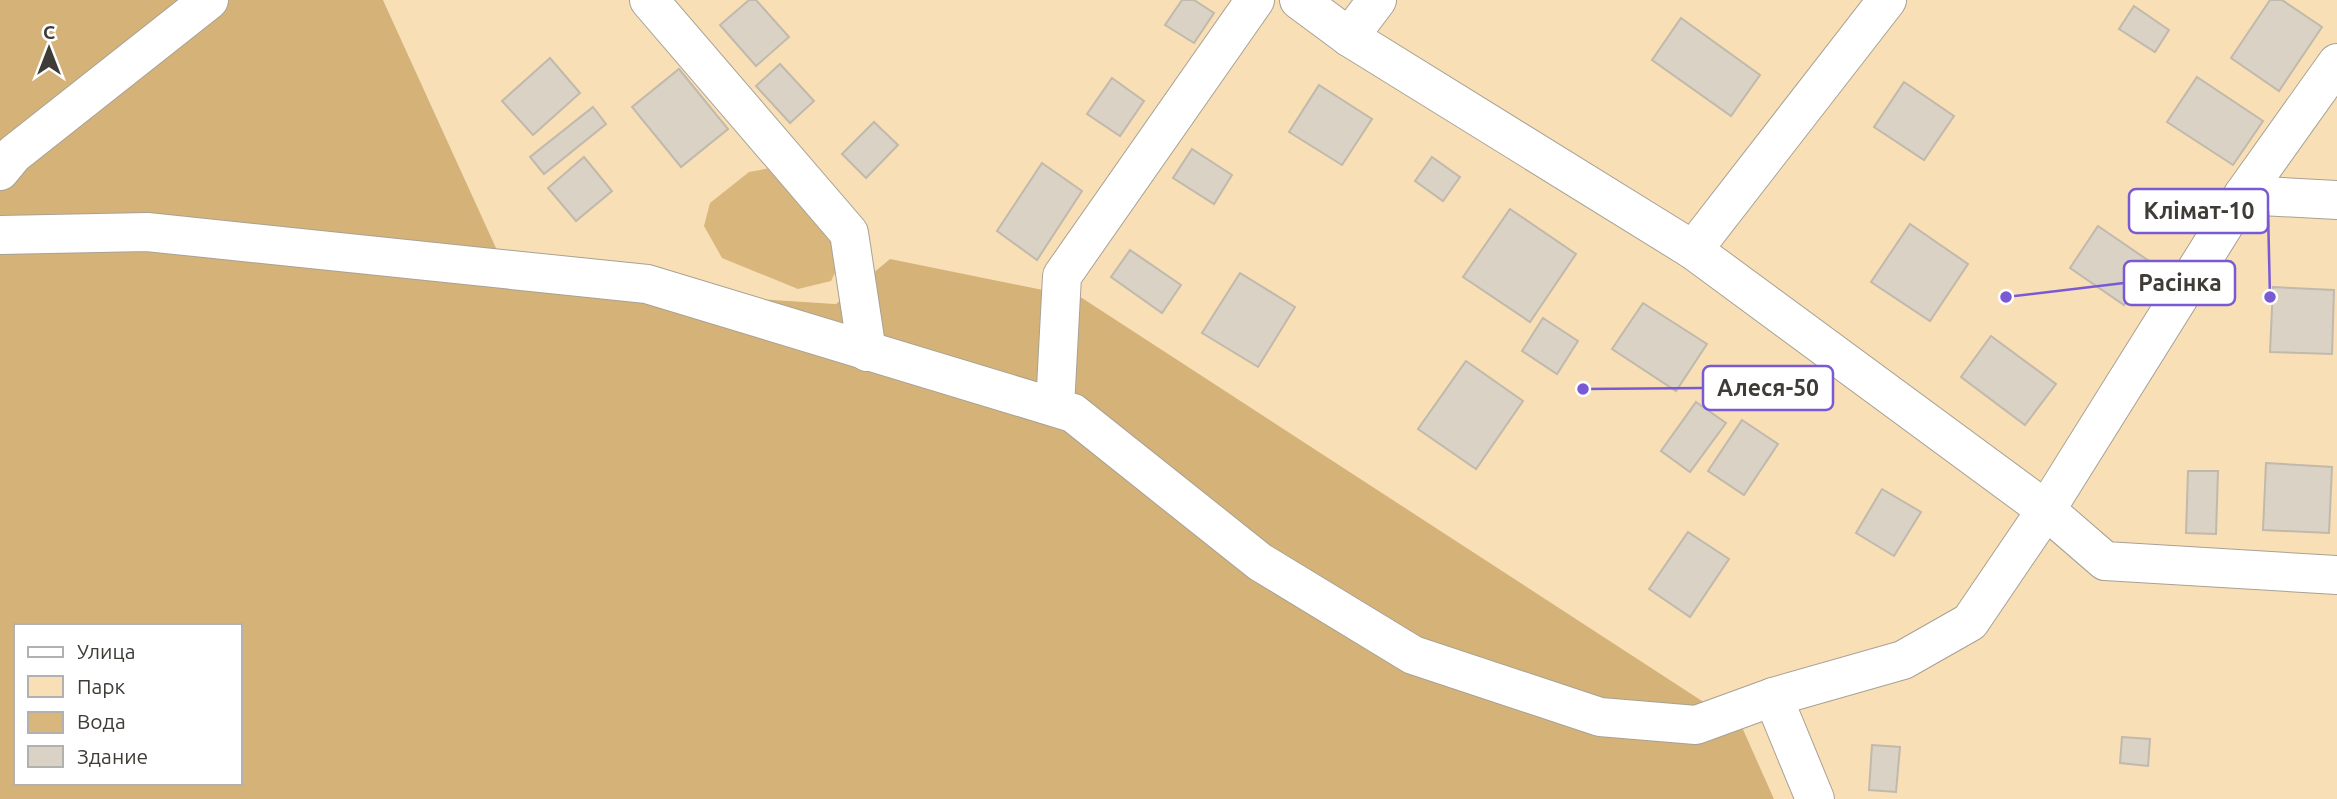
<svg xmlns="http://www.w3.org/2000/svg" width="2337" height="799" viewBox="0 0 2337 799" font-family="Ubuntu,sans-serif">
<style>
.green{fill:#f8dfb5}
.forest{fill:#d5b378;fill-rule:evenodd}
.water{fill:#d9b77c}
.building{fill:#dad2c5;stroke:#c1b9ac;stroke-width:2}
.lines{fill:none;stroke-linecap:round;stroke-linejoin:round}
.minor-casing{stroke:#a8a194;stroke-width:40}
.minor{stroke:#fff;stroke-width:38}
.leader{fill:none;stroke:#795ad4;stroke-width:2.5}
.callout-dot{fill:#795ad4;stroke:#fff;stroke-width:2.5}
.callout{fill:#fff;stroke:#795ad4;stroke-width:2.5}
.callout-label{font-size:23px;text-anchor:middle;font-weight:bold;fill:#3f3c37}
</style>
<rect width="100%" height="100%" fill="#f9f1e3"/>
<!-- green -->
<path class="green" d="M 383,0 L 2337,0 L 2337,799 L 1774,799 L 1742,727 L 890,259 L 837,304 L 512,283 Z"/>
<!-- forest -->
<path class="forest" d="M 0,0 L 383,0 L 512,283 L 836,304 L 890,259 L 1082,298 L 1742,727 L 1774,799 L 0,799 ZM 16,626 L 240,626 L 240,783 L 16,783 Z"/>
<!-- water -->
<path class="water" d="M 770,168 L 823,228 L 841,261 L 831,281 L 798,289 L 722,258 L 704,226 L 710,203 L 749,172 Z"/>
<!-- building -->
<g class="building">
<path d="M 749,0 L 756,0 L 789,37 L 756,66 L 720,25 Z"/>
<path d="M 1182,0 L 1194,0 L 1214,13 L 1194,43 L 1165,25 Z"/>
<path d="M 2270,0 L 2282,0 L 2322,27 L 2279,91 L 2231,58 Z"/>
<path d="M 2134,6 L 2169,30 L 2155,52 L 2119,29 Z"/>
<path d="M 1681,18 L 1760,75 L 1731,116 L 1652,60 Z"/>
<path d="M 550,58 L 580,93 L 533,135 L 502,101 Z"/>
<path d="M 780,64 L 814,101 L 790,123 L 756,86 Z"/>
<path d="M 679,69 L 728,129 L 681,167 L 632,107 Z"/>
<path d="M 2197,77 L 2263,121 L 2233,165 L 2167,122 Z"/>
<path d="M 1112,78 L 1144,101 L 1120,136 L 1087,114 Z"/>
<path d="M 1904,82 L 1954,116 L 1924,160 L 1874,127 Z"/>
<path d="M 1319,85 L 1372,119 L 1342,165 L 1289,132 Z"/>
<path d="M 593,107 L 606,124 L 544,174 L 530,157 Z"/>
<path d="M 874,122 L 898,145 L 866,178 L 842,154 Z"/>
<path d="M 1192,149 L 1232,175 L 1214,204 L 1173,178 Z"/>
<path d="M 584,157 L 612,191 L 576,221 L 548,188 Z"/>
<path d="M 1432,157 L 1460,177 L 1443,201 L 1415,181 Z"/>
<path d="M 1042,163 L 1082,191 L 1037,260 L 997,231 Z"/>
<path d="M 1510,209 L 1576,254 L 1530,322 L 1463,277 Z"/>
<path d="M 1910,224 L 1968,264 L 1930,321 L 1871,282 Z"/>
<path d="M 2098,226 L 2152,263 L 2124,305 L 2070,268 Z"/>
<path d="M 1130,250 L 1181,285 L 1162,313 L 1111,277 Z"/>
<path d="M 1240,273 L 1295,307 L 1258,367 L 1202,333 Z"/>
<path d="M 2273,287 L 2334,290 L 2332,354 L 2270,352 Z"/>
<path d="M 1643,303 L 1707,344 L 1676,391 L 1612,349 Z"/>
<path d="M 1543,318 L 1578,341 L 1557,374 L 1522,351 Z"/>
<path d="M 1991,336 L 2056,384 L 2025,425 L 1961,377 Z"/>
<path d="M 1466,361 L 1523,401 L 1476,469 L 1418,429 Z"/>
<path d="M 1696,402 L 1726,423 L 1690,472 L 1661,451 Z"/>
<path d="M 1742,420 L 1778,444 L 1744,495 L 1708,471 Z"/>
<path d="M 2266,463 L 2332,467 L 2329,533 L 2263,530 Z"/>
<path d="M 2188,471 L 2218,471 L 2216,534 L 2186,533 Z"/>
<path d="M 1882,489 L 1921,512 L 1894,556 L 1856,533 Z"/>
<path d="M 1688,532 L 1729,559 L 1690,617 L 1649,589 Z"/>
<path d="M 2122,737 L 2150,739 L 2148,766 L 2120,763 Z"/>
<path d="M 1872,745 L 1900,747 L 1896,792 L 1869,790 Z"/>
</g>
<g class="lines">
<!-- minor casing -->
<g class="minor-casing">
<g id="minor">
<path d="M 649,0 L 849,233 L 867,352"/>
<path d="M 1299,0 L 1349,37 L 1693,250 L 2046,510 L 2105,561 L 2337,575"/>
<path d="M 1349,37 L 1377,0"/>
<path d="M 0,171 L 14,154 L 209,0"/>
<path d="M 2243,195 L 2337,200"/>
<path d="M 0,235 L 147,232 L 647,284 L 1073,413 L 1260,562 L 1413,655 L 1600,717 L 1696,725 L 1773,697 L 1903,660 L 1970,622 L 2046,510 L 2243,195 L 2337,63"/>
<path d="M 1693,250 L 1887,0"/>
<path d="M 1055,407 L 1062,276 L 1255,0"/>
<path d="M 1773,697 L 1815,799"/>
</g>
</g>
<!-- minor -->
<use href="#minor" class="minor"/>
</g>
<!-- callouts -->
<path class="leader" d="M2270 297L2268 211M2006 297L2124 283M1583 389L1703 388"/>
<g class="callout-dot">
<circle cx="2270" cy="297" r="7"/>
<circle cx="2006" cy="297" r="7"/>
<circle cx="1583" cy="389" r="7"/>
</g>
<g class="callout">
<rect x="2129" y="189" width="139" height="44" rx="7"/>
<rect x="2124" y="261" width="111" height="44" rx="7"/>
<rect x="1703" y="366" width="130" height="44" rx="7"/>
</g>
<g class="callout-label">
<text x="2199" y="219">Клімат-10</text>
<text x="2180" y="291">Расінка</text>
<text x="1768" y="396">Алеся-50</text>
</g>
<!-- legend -->
<rect x="14" y="624" width="228" height="161" fill="#ffffff" stroke="#b2b1af" stroke-width="2"/>
<rect x="28" y="647" width="35" height="10" fill="#ffffff" stroke="#b2b1af" stroke-width="2"/>
<text x="77" y="659" font-size="21" fill="#3f3c37">Улица</text>
<rect x="28" y="676" width="35" height="21" fill="#f8dfb5" stroke="#b2b1af" stroke-width="2"/>
<text x="77" y="694" font-size="21" fill="#3f3c37">Парк</text>
<rect x="28" y="712" width="35" height="21" fill="#d9b77c" stroke="#b2b1af" stroke-width="2"/>
<text x="77" y="729" font-size="21" fill="#3f3c37">Вода</text>
<rect x="28" y="746" width="35" height="21" fill="#dad2c5" stroke="#b2b1af" stroke-width="2"/>
<text x="77" y="764" font-size="21" fill="#3f3c37">Здание</text>
<!-- north arrow -->
<g transform="translate(49 49)" stroke="#ffffff" stroke-width="5" paint-order="stroke">
<path d="M0-5L12 26L0 18L-12 26Z" fill="#3f3c37"/>
<text y="-10" font-size="19" font-weight="bold" text-anchor="middle" fill="#3f3c37">С</text>
</g>
</svg>
